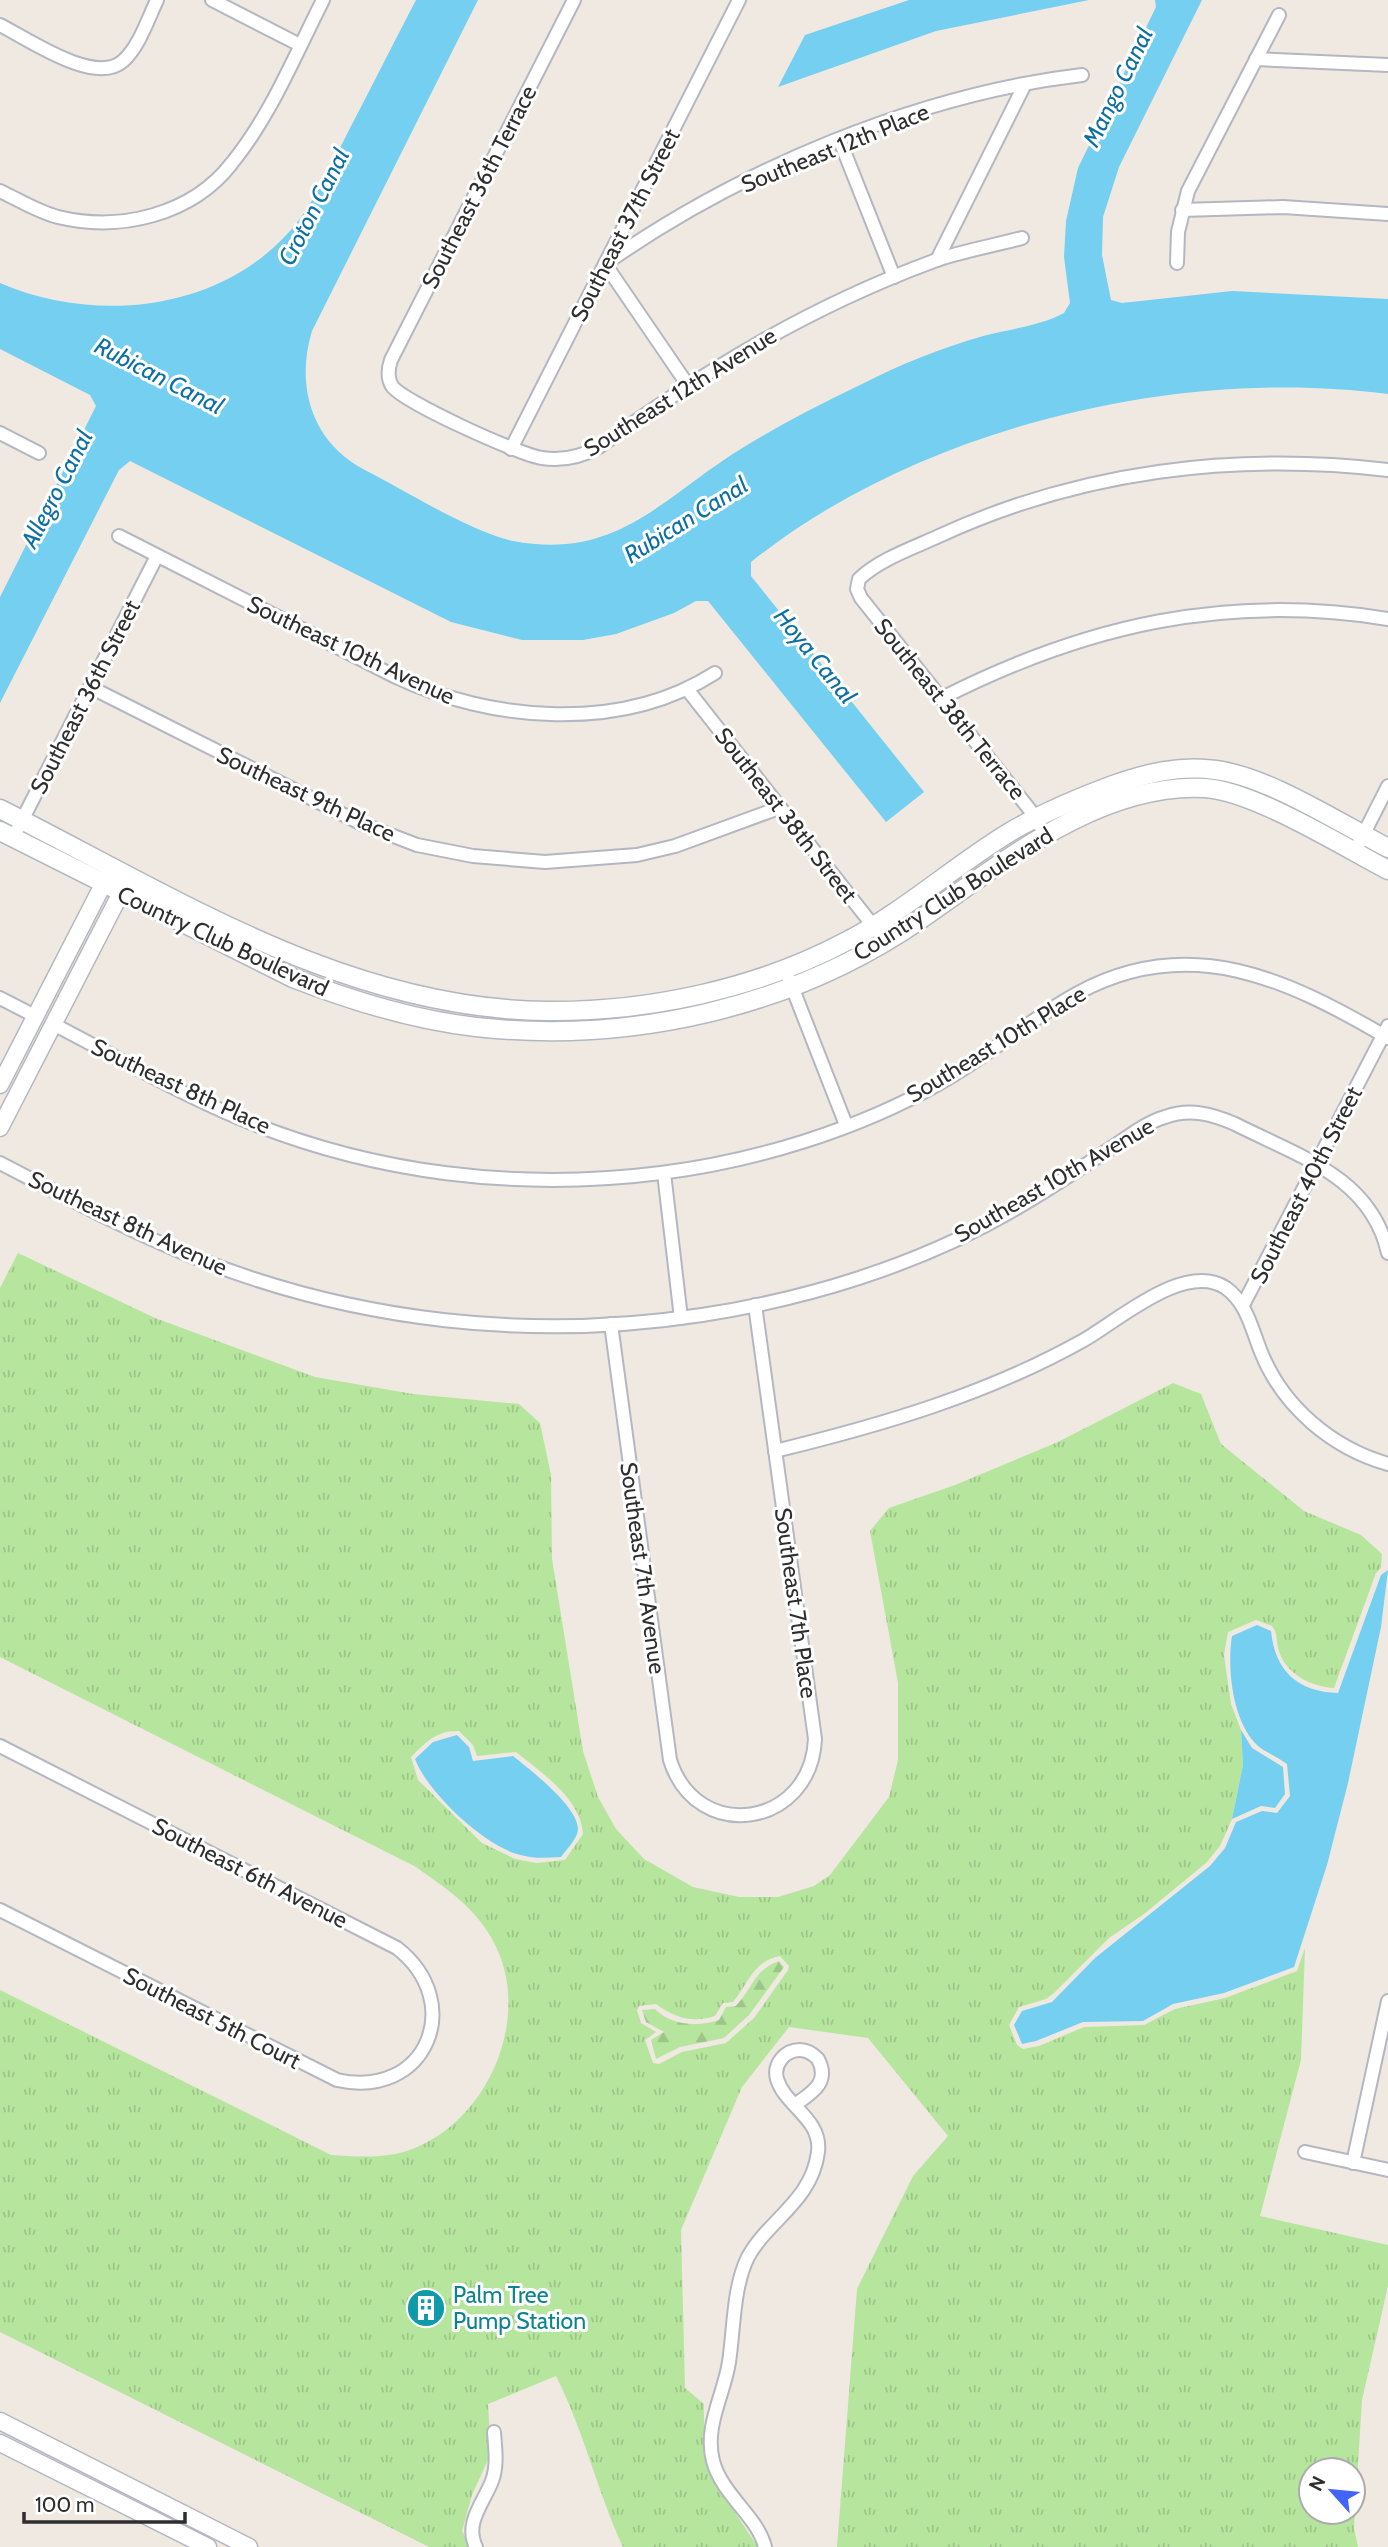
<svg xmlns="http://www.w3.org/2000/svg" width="1388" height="2547" viewBox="0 0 1388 2547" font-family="Cabin,sans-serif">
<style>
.grass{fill:url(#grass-tufts);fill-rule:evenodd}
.forest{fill:url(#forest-firs)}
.water{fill:#75cff0}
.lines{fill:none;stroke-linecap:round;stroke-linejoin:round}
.minor-casing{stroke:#b4b7c1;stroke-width:16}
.tertiary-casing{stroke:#b4b7c1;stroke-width:19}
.secondary-casing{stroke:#b4b7c1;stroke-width:21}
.minor{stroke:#fff;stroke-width:12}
.tertiary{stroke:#fff;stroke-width:16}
.secondary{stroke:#fff;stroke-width:18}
.labels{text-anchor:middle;stroke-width:6;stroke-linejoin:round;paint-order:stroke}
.street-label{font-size:23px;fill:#2e2e2e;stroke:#fff}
.culture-label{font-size:23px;fill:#0d838f;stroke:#fff;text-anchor:start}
.water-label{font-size:24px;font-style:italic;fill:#0d6fa3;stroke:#fff}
</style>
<defs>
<pattern id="grass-tufts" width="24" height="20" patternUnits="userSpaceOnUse" patternTransform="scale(1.75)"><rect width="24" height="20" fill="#b6e59e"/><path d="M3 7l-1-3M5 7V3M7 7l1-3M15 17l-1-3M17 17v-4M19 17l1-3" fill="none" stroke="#9dc588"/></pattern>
<pattern id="forest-firs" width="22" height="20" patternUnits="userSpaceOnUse" patternTransform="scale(1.75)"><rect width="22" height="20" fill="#b6e59e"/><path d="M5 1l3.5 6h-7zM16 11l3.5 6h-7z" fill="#9dc588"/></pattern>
</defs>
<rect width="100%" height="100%" fill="#efe9e1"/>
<!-- grass -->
<path class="grass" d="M 18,1253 L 155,1318 L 315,1377 L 413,1394 L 519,1404 L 540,1423 L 551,1475 L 552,1559 L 583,1751 L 598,1797 L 616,1829 L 644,1859 L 693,1887 L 739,1897 L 778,1897 L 814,1886 L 830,1875 L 889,1797 L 898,1760 L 898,1683 L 870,1531 L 889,1508 L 955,1485 L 1058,1442 L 1173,1383 L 1201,1394 L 1221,1444 L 1304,1511 L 1361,1535 L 1382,1554 L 1381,1568 L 1376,1573 L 1334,1688 C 1311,1687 1284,1673 1278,1648 C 1276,1640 1278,1633 1272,1626 L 1256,1620 L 1228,1632 L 1224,1655 L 1231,1704 L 1241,1730 L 1243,1765 L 1232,1819 L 1220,1846 L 1206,1863 L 1144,1914 L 1109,1938 L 1054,1993 L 1046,1999 L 1019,2007 L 1009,2025 L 1017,2045 L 1023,2049 L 1039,2046 L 1084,2027 L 1144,2025 L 1175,2009 L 1225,1998 L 1297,1971 L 1305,1948 L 1301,2060 L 1260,2216 L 1388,2245 L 1388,2286 L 1362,2400 L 1354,2528 L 1358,2547 L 837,2547 L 857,2289 L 913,2176 L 948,2136 L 868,2038 L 789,2027 L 742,2087 L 681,2230 L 685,2388 L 704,2404 C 702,2470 723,2494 758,2547 L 623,2547 C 597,2491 584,2431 556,2376 L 488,2404 L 491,2453 L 472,2495 L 462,2531 L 471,2547 L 429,2547 L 0,2332 L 0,1990 L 331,2155 C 358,2157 389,2159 415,2148 C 491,2117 534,2012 492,1939 C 474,1906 445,1888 416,1867 L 0,1657 L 0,1288 ZM 459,1731 L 473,1745 L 477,1756 L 516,1752 C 542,1773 581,1799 583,1834 L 565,1860 L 536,1863 L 515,1859 L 482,1843 L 418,1780 L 411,1757 C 426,1742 437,1730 459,1731 ZM 780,1956 L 789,1966 L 788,1970 L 754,2018 L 726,2043 L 682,2052 L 659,2064 L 653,2063 L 645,2040 L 656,2032 L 641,2023 L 637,2010 L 639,2006 L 656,2004 C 675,2018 692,2023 715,2016 L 723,2003 L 733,2002 C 749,1983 753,1961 780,1956 ZM 1311,2470 L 1353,2470 L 1353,2512 L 1311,2512 Z"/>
<!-- forest -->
<path class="forest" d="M 779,1961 L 784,1967 L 749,2015 L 724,2038 L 680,2047 L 656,2059 L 651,2040 L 664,2032 L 646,2022 L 642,2010 L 655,2009 C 672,2026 698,2027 719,2020 L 726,2007 L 736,2006 C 752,1989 755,1969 779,1961 Z"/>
<!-- water -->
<g class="water">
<path d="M 416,0 L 478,0 L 312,331 C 295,386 312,443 365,470 C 406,491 471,532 513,541 C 619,561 663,496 744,447 C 781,424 821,404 860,385 C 899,365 941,348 983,336 C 1009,329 1040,326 1064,313 L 1070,303 L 1064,257 L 1066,221 L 1078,168 L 1156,7 L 1155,0 L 1202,0 L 1119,167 L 1103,217 L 1102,255 L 1111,300 L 1122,303 L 1232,291 L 1388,299 L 1388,394 C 1177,366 918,428 751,562 L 751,576 L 924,792 L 886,822 L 708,601 L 696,601 L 674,613 L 616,634 L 583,640 L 522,640 L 451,622 L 130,461 L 119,470 L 0,703 L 0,597 L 96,406 L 90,395 L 0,349 L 0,283 C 99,326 230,310 299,220 C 319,193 333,162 348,132 C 371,88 393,44 416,0 Z"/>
<path d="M 909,0 L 1089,0 L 936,31 L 778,87 L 805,35 Z"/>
<path d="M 1388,1570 L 1381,1627 L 1348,1783 L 1327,1865 L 1294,1967 L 1224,1993 L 1173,2004 L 1143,2021 L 1083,2022 L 1036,2041 L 1022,2044 L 1014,2025 L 1022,2011 L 1052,2002 L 1095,1958 L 1210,1866 L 1225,1848 L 1236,1822 L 1262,1811 L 1277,1813 L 1290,1796 L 1287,1764 C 1278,1757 1262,1751 1255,1743 C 1232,1718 1227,1667 1232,1636 L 1257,1625 L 1271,1631 C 1275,1671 1298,1692 1338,1693 L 1381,1575 Z"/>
<path d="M 1241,1730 L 1252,1748 L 1283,1767 L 1285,1794 L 1275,1808 L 1261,1806 L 1232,1819 L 1243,1765 Z"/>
<path d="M 457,1735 L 469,1747 L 473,1761 L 513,1756 C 529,1769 586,1812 577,1834 C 574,1842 566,1850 561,1857 C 546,1858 532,1859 517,1854 C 483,1844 428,1793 415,1759 L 433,1742 Z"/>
</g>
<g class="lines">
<!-- minor casing -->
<g class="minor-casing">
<g id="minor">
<path d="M 212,0 L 300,45"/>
<path d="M 574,0 L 391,360 C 388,369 387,378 392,386 C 403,402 520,455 542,458 C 562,461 581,457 599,447 C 706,370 809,307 934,261 C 962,251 993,246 1022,238"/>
<path d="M 0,25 C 28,39 95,86 123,61 C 139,47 148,19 157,0"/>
<path d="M 1256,59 L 1388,65"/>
<path d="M 840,141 L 894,277"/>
<path d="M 0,191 C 19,200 38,212 58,217 C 120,232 192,215 232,163 C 271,115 295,55 323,0"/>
<path d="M 1182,210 L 1283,207 L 1388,214"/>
<path d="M 937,260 L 1025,84"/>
<path d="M 1177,263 L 1178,232 L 1188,191 L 1279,15"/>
<path d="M 687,384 L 605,264 C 739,170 918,94 1082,75"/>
<path d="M 0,433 L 39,453"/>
<path d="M 511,449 L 739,0"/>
<path d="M 119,536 L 394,676 C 491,722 621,733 715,673"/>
<path d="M 90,687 L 362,824 L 417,845 L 473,856 L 545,862 L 637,855 L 675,846 L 779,808"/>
<path d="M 687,689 L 878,932"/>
<path d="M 942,698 C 1086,625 1227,593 1388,619"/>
<path d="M 1039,825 L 1030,810 L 861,598 L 857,589 L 859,579 C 880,559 913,548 939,536 C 1080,471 1234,452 1388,470"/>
<path d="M 13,838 L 157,556"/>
<path d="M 1354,853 L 1388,786"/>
<path d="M 789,979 L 846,1125"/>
<path d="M 0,998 L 35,1016"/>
<path d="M 53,1024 C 115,1056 175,1091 239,1118 C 373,1174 518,1191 661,1173 C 756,1161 857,1130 940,1083 C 988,1056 1030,1019 1078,993 C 1190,932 1289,980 1388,1038"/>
<path d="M 0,1163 C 64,1196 129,1231 196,1258 C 356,1322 532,1341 702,1315 C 807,1299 915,1266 1008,1213 C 1042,1194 1075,1172 1108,1150 C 1126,1139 1144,1123 1165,1117 C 1190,1108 1212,1114 1235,1124 C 1298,1156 1371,1177 1388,1253"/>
<path d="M 664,1173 L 681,1318"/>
<path d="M 1243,1305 L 1388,1026"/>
<path d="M 611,1324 L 670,1760 C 697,1845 811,1827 815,1739 L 755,1305"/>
<path d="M 775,1451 C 882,1425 988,1394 1084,1340 C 1119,1320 1185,1261 1226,1288 C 1247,1303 1252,1330 1261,1352 C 1283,1407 1332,1448 1388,1464"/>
<path d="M 0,1746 L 397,1948 C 467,2003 426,2100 337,2080 L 0,1910"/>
<path d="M 1305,2152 L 1388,2170"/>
<path d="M 1353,2163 L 1388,2001"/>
<path d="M 476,2547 C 464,2523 484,2502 492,2481 C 498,2465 495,2447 494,2432"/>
<path d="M 765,2547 C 758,2517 722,2495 713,2461 C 704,2426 724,2395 729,2362 C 734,2329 733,2287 748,2257 C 767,2221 812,2201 818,2152 C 822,2119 785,2106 777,2079 C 773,2064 785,2050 800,2050 C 808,2050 813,2054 818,2059 C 830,2082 813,2092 796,2104"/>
</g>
</g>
<!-- tertiary casing -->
<g class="tertiary-casing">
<g id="tertiary">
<path d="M 0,1085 L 109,873"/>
<path d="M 0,1128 L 127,881"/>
<path d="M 0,2421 L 249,2547"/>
<path d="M 0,2443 L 208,2547"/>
</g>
</g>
<!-- secondary casing -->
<g class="secondary-casing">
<g id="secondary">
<path d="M 0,809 C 175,897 345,1009 547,1011 C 648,1012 757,989 847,941 C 905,911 954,866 1010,832 C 1042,813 1078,798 1113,785 C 1147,773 1180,765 1216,770 C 1269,777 1339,823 1388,848"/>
<path d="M 0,831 L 293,978 C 352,1001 413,1020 476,1027 C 630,1044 792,1008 921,919 C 1002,863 1100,782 1205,788 C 1254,791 1342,846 1388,870"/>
</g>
</g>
<!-- minor -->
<use href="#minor" class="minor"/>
<!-- tertiary -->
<use href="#tertiary" class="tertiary"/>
<!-- secondary -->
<use href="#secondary" class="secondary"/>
</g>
<!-- icons -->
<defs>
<g id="building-disc" transform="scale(2.0125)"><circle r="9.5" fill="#0f9aa8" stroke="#fff"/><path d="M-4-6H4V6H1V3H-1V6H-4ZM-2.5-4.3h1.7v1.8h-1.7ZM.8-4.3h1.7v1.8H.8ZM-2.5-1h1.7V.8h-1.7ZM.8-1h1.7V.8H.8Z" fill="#fff"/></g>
</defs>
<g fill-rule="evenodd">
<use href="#building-disc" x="426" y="2308"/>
</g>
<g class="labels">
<!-- street labels -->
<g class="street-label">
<text transform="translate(835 148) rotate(-22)" y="8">Southeast 12th Place</text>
<text transform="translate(479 187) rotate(-63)" y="8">Southeast 36th Terrace</text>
<text transform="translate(625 225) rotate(-63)" y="8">Southeast 37th Street</text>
<text transform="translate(680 392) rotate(-32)" y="8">Southeast 12th Avenue</text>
<text transform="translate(351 650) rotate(25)" y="8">Southeast 10th Avenue</text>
<text transform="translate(85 697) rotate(-63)" y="8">Southeast 36th Street</text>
<text transform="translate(950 709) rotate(51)" y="8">Southeast 38th Terrace</text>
<text transform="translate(306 794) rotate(25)" y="8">Southeast 9th Place</text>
<text transform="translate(786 815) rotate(52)" y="8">Southeast 38th Street</text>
<text transform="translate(953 894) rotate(-32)" y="8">Country Club Boulevard</text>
<text transform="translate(223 941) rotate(25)" y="8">Country Club Boulevard</text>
<text transform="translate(996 1044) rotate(-31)" y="8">Southeast 10th Place</text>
<text transform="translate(181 1086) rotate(25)" y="8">Southeast 8th Place</text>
<text transform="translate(1054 1180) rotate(-30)" y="8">Southeast 10th Avenue</text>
<text transform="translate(1306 1185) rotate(-63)" y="8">Southeast 40th Street</text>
<text transform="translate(128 1223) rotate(25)" y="8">Southeast 8th Avenue</text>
<text transform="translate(643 1568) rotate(82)" y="8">Southeast 7th Avenue</text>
<text transform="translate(796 1603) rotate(82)" y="8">Southeast 7th Place</text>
<text transform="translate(250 1873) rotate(27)" y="8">Southeast 6th Avenue</text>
<text transform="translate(212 2018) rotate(27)" y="8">Southeast 5th Court</text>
</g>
<!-- culture labels -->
<g class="culture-label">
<text x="453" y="2303">Palm Tree<tspan x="453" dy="26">Pump Station</tspan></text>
</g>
<!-- water labels -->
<g class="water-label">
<text transform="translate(1118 87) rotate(-64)" y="8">Mango Canal</text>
<text transform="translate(314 207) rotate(-63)" y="8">Croton Canal</text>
<text transform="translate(159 376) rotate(27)" y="8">Rubican Canal</text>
<text transform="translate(57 489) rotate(-63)" y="8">Allegro Canal</text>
<text transform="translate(686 520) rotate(-32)" y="8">Rubican Canal</text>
<text transform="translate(815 656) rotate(51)" y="8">Hoya Canal</text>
</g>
</g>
<!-- north arrow -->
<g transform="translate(1332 2491) rotate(297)"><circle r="33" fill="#ffffff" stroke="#ababab" stroke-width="2"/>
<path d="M0-5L12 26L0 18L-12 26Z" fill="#4264fb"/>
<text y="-10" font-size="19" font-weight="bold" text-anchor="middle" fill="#2e2e2e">N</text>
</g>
<!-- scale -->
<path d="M24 2512v10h161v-10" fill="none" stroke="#2e2e2e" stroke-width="3.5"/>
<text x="35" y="2512" font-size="21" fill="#2e2e2e" stroke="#ffffff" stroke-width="5" paint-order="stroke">100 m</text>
</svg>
